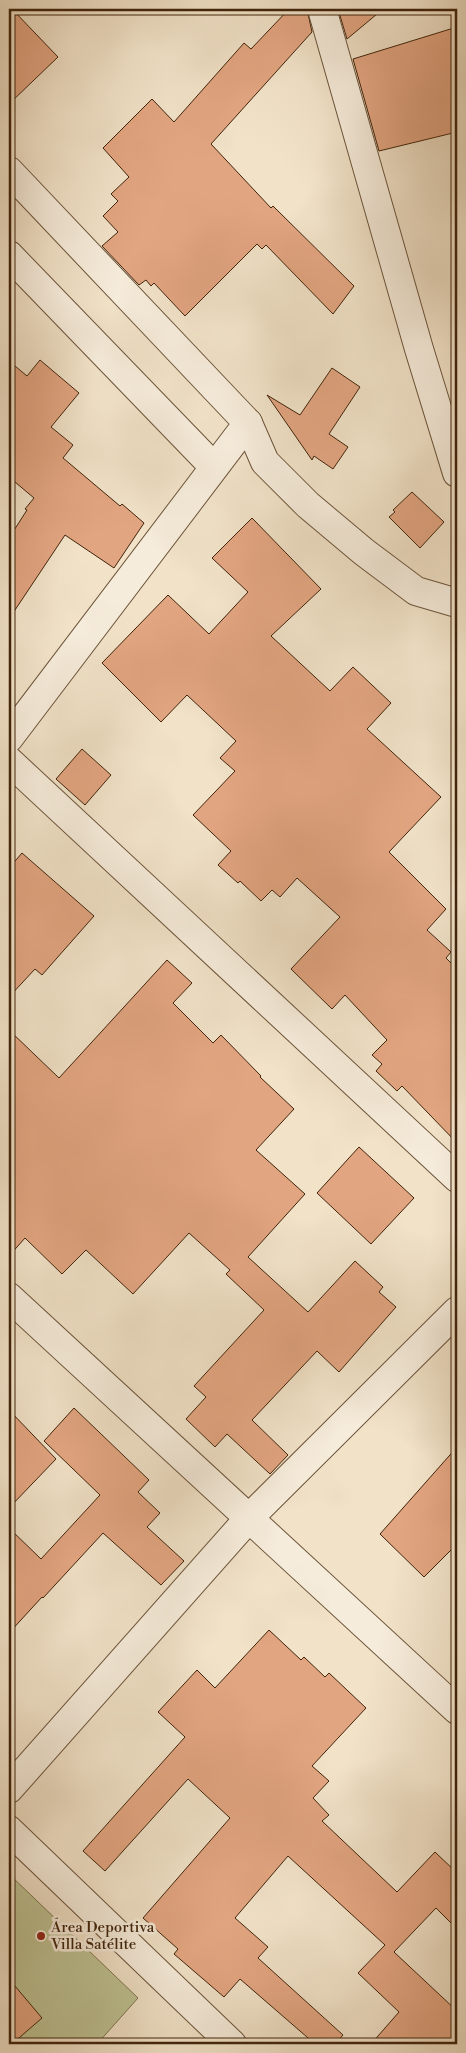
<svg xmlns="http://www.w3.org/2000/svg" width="466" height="2053" viewBox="0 0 466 2053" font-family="'Libre Bodoni',serif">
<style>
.green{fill:#bec293;stroke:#7f734f}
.building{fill:#e2a581;stroke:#40240b}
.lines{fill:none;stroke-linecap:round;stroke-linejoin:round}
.minor-casing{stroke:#6c543a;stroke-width:30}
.tertiary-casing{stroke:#6c543a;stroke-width:30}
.minor{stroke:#f6ecdb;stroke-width:28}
.tertiary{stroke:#f6ecdb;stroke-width:28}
.poi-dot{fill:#8f2418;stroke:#f6ecdb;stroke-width:2}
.labels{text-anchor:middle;stroke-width:5;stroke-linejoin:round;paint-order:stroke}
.poi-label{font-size:15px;fill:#40240b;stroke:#f6ecdb;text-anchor:start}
</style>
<rect width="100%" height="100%" fill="#f1e2c8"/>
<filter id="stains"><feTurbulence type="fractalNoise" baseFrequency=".004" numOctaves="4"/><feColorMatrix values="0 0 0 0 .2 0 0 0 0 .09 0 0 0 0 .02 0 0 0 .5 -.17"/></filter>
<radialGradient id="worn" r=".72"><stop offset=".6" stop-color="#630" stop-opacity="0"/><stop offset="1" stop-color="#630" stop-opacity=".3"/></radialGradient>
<!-- green -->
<path class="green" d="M 9,1874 L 138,1998 L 97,2044 L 9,2044 Z"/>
<!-- building -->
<g class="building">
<path d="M 9,9 L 12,9 L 58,57 L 9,104 Z"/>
<path d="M 289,9 L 307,9 L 312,32 L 211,144 L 271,208 L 273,206 L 354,286 L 333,314 L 266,245 L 262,249 L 257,244 L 185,316 L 154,283 L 151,286 L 146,280 L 139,285 L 102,246 L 118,232 L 103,216 L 118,201 L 111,194 L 129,177 L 103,148 L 152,99 L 174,122 L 244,43 L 251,49 Z"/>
<path d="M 338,9 L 383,9 L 347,39 Z"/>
<path d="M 457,27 L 457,132 L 379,151 L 353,59 Z"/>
<path d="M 40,360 L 79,393 L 51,427 L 73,445 L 63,458 L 120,506 L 122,504 L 144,523 L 114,568 L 65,535 L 9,619 L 9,538 L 27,510 L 25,509 L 34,498 L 9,477 L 9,361 L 27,376 Z"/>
<path d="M 332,368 L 360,387 L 329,434 L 348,447 L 333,469 L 314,456 L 312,460 L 267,395 L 300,415 Z"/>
<path d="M 412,492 L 444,522 L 420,548 L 389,517 L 395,512 L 393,510 Z"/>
<path d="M 252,518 L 321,589 L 271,636 L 330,691 L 353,667 L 391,703 L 367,729 L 441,797 L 389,852 L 446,909 L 427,930 L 451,952 L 446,958 L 457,969 L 457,1143 L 402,1086 L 397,1091 L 376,1071 L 382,1064 L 372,1055 L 387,1040 L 345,995 L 332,1009 L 291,969 L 340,917 L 297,878 L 280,897 L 272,890 L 261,901 L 240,881 L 238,883 L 218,865 L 231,851 L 193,815 L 235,771 L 220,758 L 236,741 L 187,695 L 161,722 L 102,663 L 168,595 L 209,634 L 248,592 L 212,558 Z"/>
<path d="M 82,749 L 111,775 L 85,805 L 56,779 Z"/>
<path d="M 22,853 L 94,916 L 42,975 L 35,969 L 9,997 L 9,868 Z"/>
<path d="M 167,960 L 192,983 L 173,1003 L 213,1043 L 221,1035 L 261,1076 L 260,1077 L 294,1109 L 256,1150 L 305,1194 L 248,1257 L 308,1312 L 355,1261 L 383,1287 L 379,1292 L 396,1307 L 339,1372 L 317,1351 L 252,1420 L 288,1455 L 270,1474 L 227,1434 L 215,1447 L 186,1419 L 206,1397 L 194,1386 L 264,1310 L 226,1274 L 230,1270 L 189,1233 L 133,1294 L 86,1250 L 62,1274 L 25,1238 L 9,1256 L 9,1030 L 59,1078 Z"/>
<path d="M 359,1147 L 414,1198 L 371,1244 L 317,1193 Z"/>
<path d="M 74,1408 L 149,1480 L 138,1492 L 160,1513 L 147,1527 L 184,1561 L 161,1585 L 103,1533 L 43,1598 L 42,1597 L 9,1633 L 9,1528 L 41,1559 L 100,1495 L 44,1441 Z"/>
<path d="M 9,1410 L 56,1459 L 9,1508 Z"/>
<path d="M 457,1447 L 457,1544 L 424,1577 L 380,1534 Z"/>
<path d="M 269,1630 L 301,1660 L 304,1657 L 325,1677 L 329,1673 L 366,1708 L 312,1766 L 329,1781 L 313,1798 L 329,1815 L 322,1821 L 397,1892 L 435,1852 L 457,1873 L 457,1929 L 436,1908 L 394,1952 L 457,2011 L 457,2044 L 371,2044 L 399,2012 L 358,1973 L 385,1945 L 288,1856 L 235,1918 L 268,1947 L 258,1958 L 343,2035 L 335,2044 L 315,2044 L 240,1979 L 224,1997 L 174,1954 L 178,1949 L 143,1918 L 230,1818 L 188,1779 L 105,1871 L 83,1851 L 185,1737 L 158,1712 L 197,1670 L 215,1688 Z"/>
<path d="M 9,1979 L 42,2018 L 12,2044 L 9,2044 Z"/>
</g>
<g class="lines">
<!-- minor casing -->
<g class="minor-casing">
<g id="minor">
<path d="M 322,9 L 419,349 L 457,473"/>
<path d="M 248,423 L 265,462 L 308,505 L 364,552 L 416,591 L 457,603"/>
<path d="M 9,1297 L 457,1710"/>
<path d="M 9,1789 L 250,1517 L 457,1311"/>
<path d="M 9,1830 L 232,2044"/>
</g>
</g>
<!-- tertiary casing -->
<g class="tertiary-casing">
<g id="tertiary">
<path d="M 9,171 L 248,423 L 9,738"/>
<path d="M 9,255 L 214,467"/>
<path d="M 9,761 L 457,1178"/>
</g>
</g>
<!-- minor -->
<use href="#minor" class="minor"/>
<!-- tertiary -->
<use href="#tertiary" class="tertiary"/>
</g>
<!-- markers -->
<circle class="poi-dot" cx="41" cy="1936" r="5"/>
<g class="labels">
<!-- poi labels -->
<g class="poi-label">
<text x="51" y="1932">Área Deportiva<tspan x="51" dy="17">Villa Satélite</tspan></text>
</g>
</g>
<!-- margin -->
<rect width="466" height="2053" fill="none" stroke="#f1e2c8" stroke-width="30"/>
<rect x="10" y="10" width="446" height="2033" fill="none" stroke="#40240b" stroke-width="2.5"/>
<rect x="15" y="15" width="436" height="2023" fill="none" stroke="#40240b"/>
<rect width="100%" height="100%" filter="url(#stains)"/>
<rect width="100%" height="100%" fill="url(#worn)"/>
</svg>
